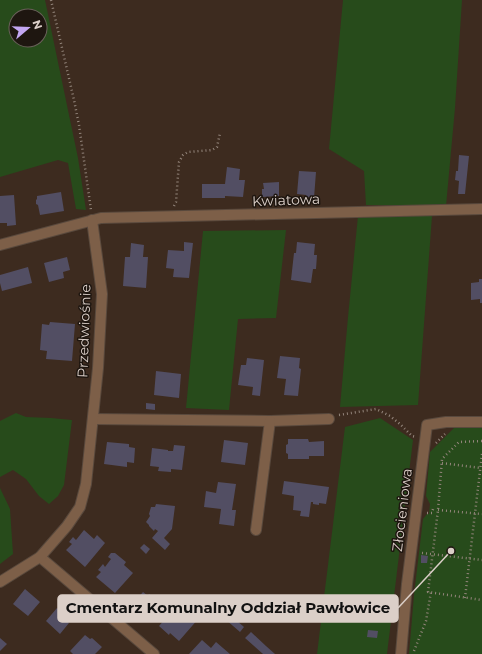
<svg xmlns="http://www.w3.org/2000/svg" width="482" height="654" viewBox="0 0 482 654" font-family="Montserrat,sans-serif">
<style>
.green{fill:#274b1b;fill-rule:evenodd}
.building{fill:#524e63}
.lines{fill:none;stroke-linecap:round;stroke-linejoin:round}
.minor-casing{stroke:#59493d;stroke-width:12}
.path{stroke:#93857b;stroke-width:2.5;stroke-dasharray:1 3;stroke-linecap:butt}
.minor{stroke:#7d5f48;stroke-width:10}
.labels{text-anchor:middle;stroke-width:3;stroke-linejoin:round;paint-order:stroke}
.street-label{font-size:14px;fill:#dbcfc8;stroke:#1e1610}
.leader{fill:none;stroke:#dbcfc8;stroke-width:1.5}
.callout-dot{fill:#dbcfc8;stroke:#1e1610;stroke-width:1.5}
.callout{fill:#dbcfc8;stroke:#dbcfc8;stroke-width:1.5}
.callout-label{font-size:15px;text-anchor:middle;font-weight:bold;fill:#111}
</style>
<rect width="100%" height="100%" fill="#3d2b1f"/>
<!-- green -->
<g class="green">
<path d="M 0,0 L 45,0 L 78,158 L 86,210 L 76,209 L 68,163 L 58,160 L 0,177 ZM 16,16 L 40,16 L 40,40 L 16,40 Z"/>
<path d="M 343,0 L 462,0 L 455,108 L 446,206 L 366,205 L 364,171 L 329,149 Z"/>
<path d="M 358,216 L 432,216 L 418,405 L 340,407 L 348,317 Z"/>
<path d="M 286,230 L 276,318 L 238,319 L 229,410 L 186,408 L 203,231 Z"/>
<path d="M 16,413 L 26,417 L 51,418 L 72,420 L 64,485 L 58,496 L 49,504 L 39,496 L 26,479 L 13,470 L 0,477 L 0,421 Z"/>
<path d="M 380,418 L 413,440 L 387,654 L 317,654 L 345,427 Z"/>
<path d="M 482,427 L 482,654 L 409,654 L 414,595 L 423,519 L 427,514 L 429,514 L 430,504 L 426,496 L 430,452 L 454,428 Z"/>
<path d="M 0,488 L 10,509 L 13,554 L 0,564 Z"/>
</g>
<!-- building -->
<g class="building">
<path d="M 459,155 L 469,156 L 465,194 L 458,194 L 459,181 L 455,180 L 456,171 L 458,171 Z"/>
<path d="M 227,167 L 240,169 L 239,180 L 245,180 L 243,197 L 225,196 L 225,198 L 202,198 L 202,184 L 225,184 Z"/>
<path d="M 299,171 L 316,172 L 314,198 L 306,197 L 306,195 L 297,194 Z"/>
<path d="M 279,182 L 279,196 L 262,197 L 262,189 L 264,189 L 263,183 Z"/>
<path d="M 61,192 L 64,211 L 40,215 L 38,205 L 36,204 L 36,200 L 37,199 L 37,196 Z"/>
<path d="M 14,195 L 16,225 L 7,226 L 7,223 L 0,223 L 0,196 Z"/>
<path d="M 184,242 L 193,243 L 189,278 L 173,277 L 174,269 L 166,268 L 168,250 L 184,251 Z"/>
<path d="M 297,242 L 315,244 L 314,255 L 317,255 L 316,269 L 313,269 L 311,283 L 291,280 L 294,253 L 296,253 Z"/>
<path d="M 131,243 L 144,245 L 143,257 L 148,257 L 146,288 L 123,286 L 125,257 L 130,257 Z"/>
<path d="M 67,257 L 70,270 L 63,272 L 64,278 L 49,282 L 44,263 Z"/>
<path d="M 28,267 L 32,283 L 2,291 L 0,283 L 0,275 Z"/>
<path d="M 479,279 L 482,279 L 482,303 L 480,303 L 480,299 L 471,300 L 471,283 L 479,282 Z"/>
<path d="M 50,322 L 75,324 L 72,361 L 46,359 L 47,351 L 40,350 L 42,324 L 49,325 Z"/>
<path d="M 280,356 L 300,358 L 299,368 L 301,369 L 298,396 L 284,395 L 286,379 L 277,378 Z"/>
<path d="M 247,358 L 264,360 L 260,396 L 252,395 L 253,387 L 238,385 L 241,365 L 246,365 Z"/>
<path d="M 156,371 L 181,374 L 179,398 L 154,395 Z"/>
<path d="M 146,403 L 155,404 L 155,410 L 146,409 Z"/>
<path d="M 288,439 L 308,439 L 309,442 L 324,441 L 324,456 L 309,456 L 309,459 L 288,459 L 288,454 L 286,453 L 286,445 L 288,444 Z"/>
<path d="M 224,440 L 248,443 L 245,465 L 221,462 Z"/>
<path d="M 107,442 L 129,444 L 129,447 L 135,448 L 134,463 L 127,462 L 127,467 L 104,464 Z"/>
<path d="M 174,445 L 185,446 L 182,470 L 171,469 L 171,472 L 158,471 L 159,467 L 150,466 L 152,448 L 168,450 L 168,451 L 173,451 Z"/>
<path d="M 284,481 L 329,487 L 326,504 L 319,503 L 319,505 L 313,504 L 313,502 L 311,502 L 309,517 L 300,516 L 301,511 L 293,510 L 294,496 L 282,494 Z"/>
<path d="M 218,482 L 236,484 L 232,510 L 236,510 L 234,526 L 219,524 L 221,509 L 204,507 L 206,491 L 216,493 Z"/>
<path d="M 156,504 L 175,506 L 172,529 L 164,538 L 170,544 L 165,550 L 152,538 L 158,531 L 155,529 L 154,531 L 149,526 L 149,525 L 146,522 L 150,516 L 149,514 L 151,507 L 155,507 Z"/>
<path d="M 84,530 L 94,539 L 97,535 L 105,543 L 85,567 L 66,550 L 72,544 L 69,542 L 73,537 L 76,540 Z"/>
<path d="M 144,544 L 150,549 L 146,554 L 140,548 Z"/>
<path d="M 111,553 L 115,553 L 126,562 L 124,565 L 133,573 L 115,593 L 96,577 L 101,572 L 98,570 L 103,564 L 105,567 L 111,559 L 108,557 Z"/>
<path d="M 421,555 L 428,556 L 427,563 L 421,563 Z"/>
<path d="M 25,589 L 40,602 L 28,616 L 13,604 Z"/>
<path d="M 143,592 L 148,596 L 149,594 L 159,602 L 144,620 L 130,607 Z"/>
<path d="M 179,603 L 189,612 L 190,610 L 199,618 L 179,641 L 170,633 L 169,635 L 159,626 Z"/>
<path d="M 57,608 L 68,617 L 65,620 L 69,623 L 60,634 L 46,621 Z"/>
<path d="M 229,614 L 244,627 L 240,632 L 225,619 Z"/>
<path d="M 368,630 L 378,631 L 377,638 L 367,637 Z"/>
<path d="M 251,632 L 266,646 L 275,654 L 263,654 L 245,638 Z"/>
<path d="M 85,635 L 90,639 L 92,638 L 102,647 L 95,654 L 73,654 L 70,651 Z"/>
<path d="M 0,638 L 7,644 L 0,651 Z"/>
<path d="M 202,640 L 211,648 L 216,642 L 230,654 L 189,654 Z"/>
</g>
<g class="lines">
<!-- minor casing -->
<g class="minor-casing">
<g id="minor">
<path d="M 0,245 L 101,218 L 482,209"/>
<path d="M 93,419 L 270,421 L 329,419"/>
<path d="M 256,530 L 270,421"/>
<path d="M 40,557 L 154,654"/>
<path d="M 0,582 L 40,557 L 67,526 L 80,507 L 86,484 L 98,368 L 102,294 L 92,220"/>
<path d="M 401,654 L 407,584 L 427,425 L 446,422 L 482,422"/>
</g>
</g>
<!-- path -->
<g class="path">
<path d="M 51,0 L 74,100 L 79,125 L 91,210"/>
<path d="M 174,206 L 176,202 L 179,162 L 183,155 L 188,152 L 212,150 L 217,147 L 220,133"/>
<path d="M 339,415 L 376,409 L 390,416 L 400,424 L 412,436 L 416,437"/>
<path d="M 482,441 L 459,442 L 442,459 L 438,510 L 428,592 L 482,600"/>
<path d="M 436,443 L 445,434"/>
<path d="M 442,463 L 481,468"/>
<path d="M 438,510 L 482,514"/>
<path d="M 427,513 L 432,513 L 433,509"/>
<path d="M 422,553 L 482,560"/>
<path d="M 465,598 L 482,454"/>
<path d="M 414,651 L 426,621 L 431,592"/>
</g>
<!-- minor -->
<use href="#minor" class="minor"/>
</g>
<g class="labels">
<!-- street labels -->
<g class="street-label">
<text transform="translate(286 200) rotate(-2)" y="5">Kwiatowa</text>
<text transform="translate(84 331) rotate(-88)" y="5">Przedwiośnie</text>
<text transform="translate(402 510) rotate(-83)" y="5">Złocieniowa</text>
</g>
</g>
<!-- callouts -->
<path class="leader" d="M451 551L398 608"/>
<circle class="callout-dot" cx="451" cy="551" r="4"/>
<rect class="callout" x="58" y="595" width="340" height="27" rx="4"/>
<g class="callout-label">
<text x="228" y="613">Cmentarz Komunalny Oddział Pawłowice</text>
</g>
<!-- north arrow -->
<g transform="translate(28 28) rotate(71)"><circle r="19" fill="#1e1610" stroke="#6a605a"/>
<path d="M0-3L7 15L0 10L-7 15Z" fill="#c3a7f2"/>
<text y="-6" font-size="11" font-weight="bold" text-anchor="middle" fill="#dbcfc8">N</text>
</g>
</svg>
